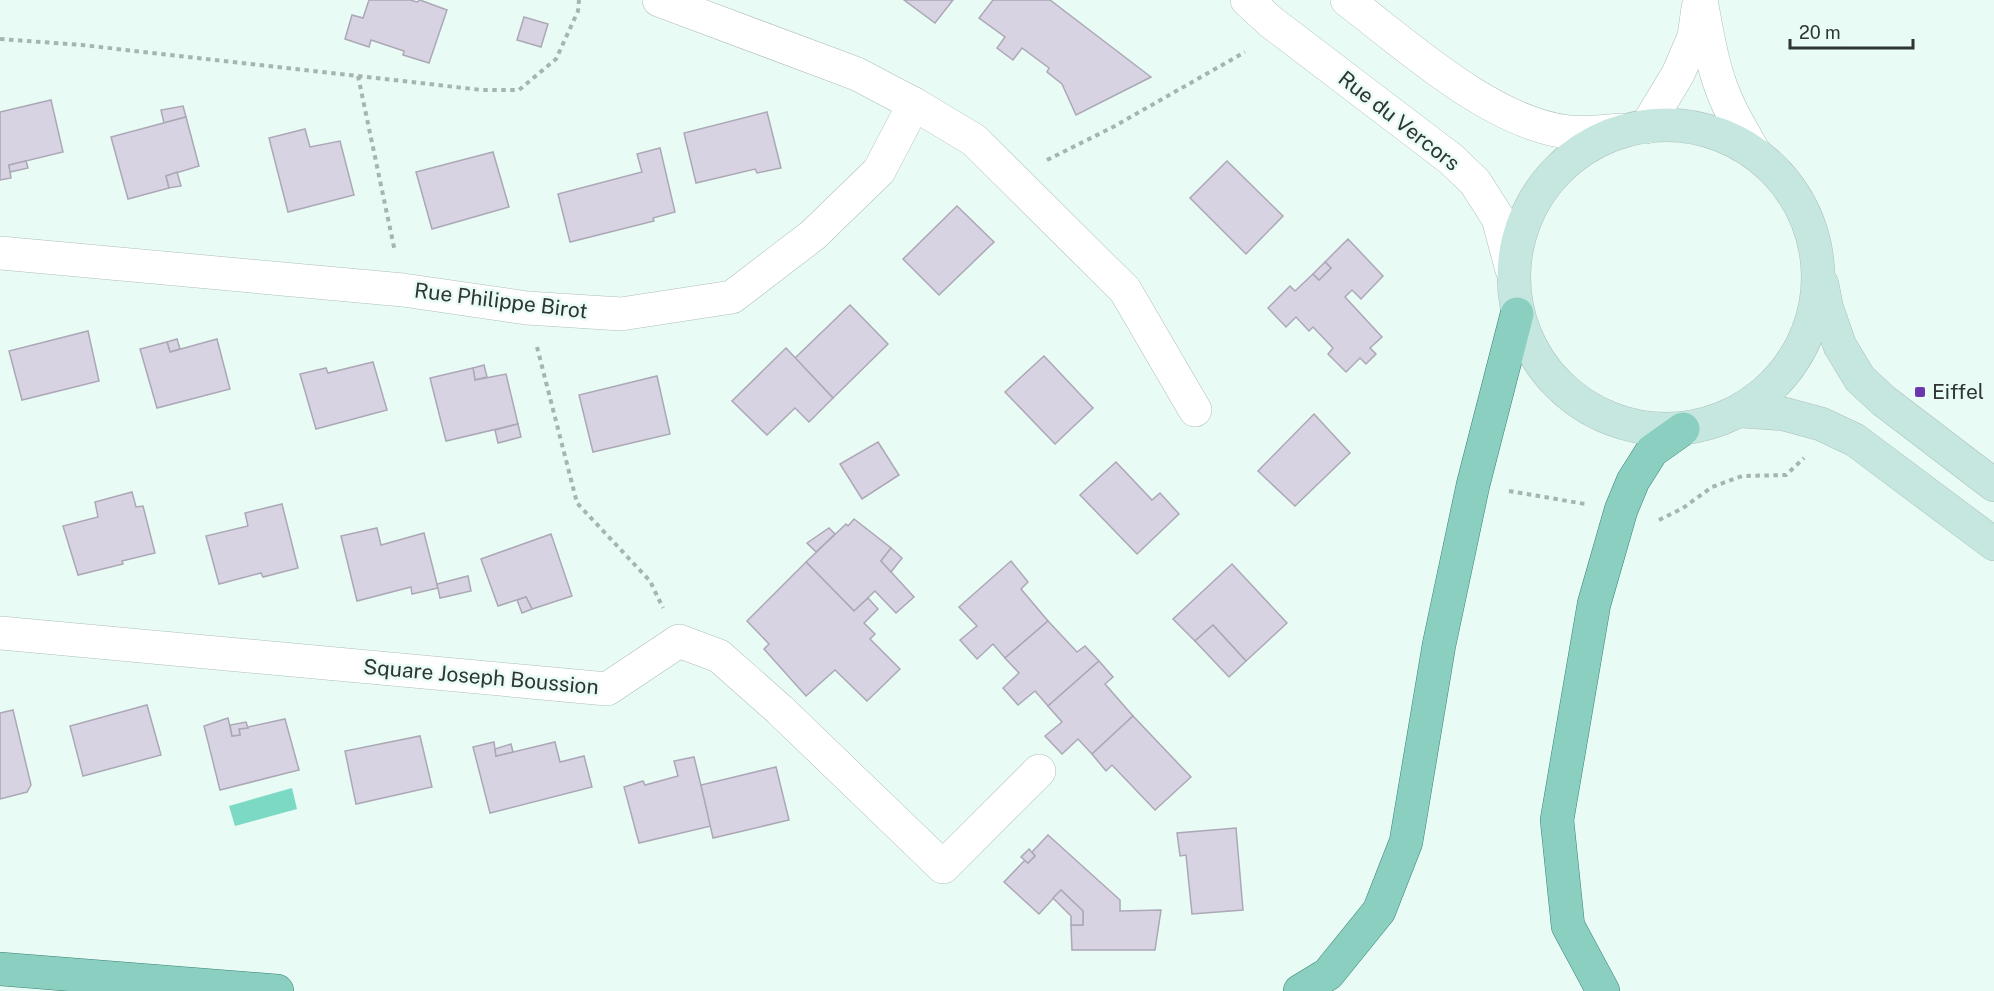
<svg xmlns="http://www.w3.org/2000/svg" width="1994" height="991" viewBox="0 0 1994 991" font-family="'Public Sans',sans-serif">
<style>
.water{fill:#7cd9c3}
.building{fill:#d8d3e2;stroke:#aca8b6;stroke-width:1.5}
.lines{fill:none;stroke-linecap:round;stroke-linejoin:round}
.street-casing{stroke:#aebfba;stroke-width:34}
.secondary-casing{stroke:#aebfba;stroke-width:34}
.primary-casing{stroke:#388475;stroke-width:34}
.path{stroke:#a7b5b1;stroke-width:4;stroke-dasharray:4.5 4.5;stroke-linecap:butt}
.street{stroke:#fff;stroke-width:33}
.secondary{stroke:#c5e7e0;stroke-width:33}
.primary{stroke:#8bcfc1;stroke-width:33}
.poi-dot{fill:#6b37ae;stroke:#e8fbf5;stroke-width:2}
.labels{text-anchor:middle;stroke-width:5;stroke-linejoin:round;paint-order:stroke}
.street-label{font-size:21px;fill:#2e3533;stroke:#e8fbf5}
.poi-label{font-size:21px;fill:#2e3533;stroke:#e8fbf5;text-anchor:start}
</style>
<rect width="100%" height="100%" fill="#e8fbf5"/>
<!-- water -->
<path class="water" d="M 292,788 L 297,809 L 235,826 L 229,806 Z"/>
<!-- building -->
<g class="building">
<path d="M 369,0 L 410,0 L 417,2 L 420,0 L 447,10 L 429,63 L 403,55 L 404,51 L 371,40 L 369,47 L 345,39 L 352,15 L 363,18 Z"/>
<path d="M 904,0 L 953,0 L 935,23 Z"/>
<path d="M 993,0 L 1050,0 L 1151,77 L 1076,115 L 1062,84 L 1047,72 L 1049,68 L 1022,48 L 1013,60 L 997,48 L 1005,37 L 979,18 Z"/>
<path d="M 524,17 L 548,24 L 541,47 L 517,40 Z"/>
<path d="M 51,100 L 63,152 L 9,165 L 11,178 L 0,180 L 0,112 Z"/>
<path d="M 183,106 L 186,117 L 164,123 L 161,110 Z"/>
<path d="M 767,112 L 781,168 L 757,173 L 755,169 L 696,183 L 684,133 Z"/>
<path d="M 186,117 L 199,166 L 166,176 L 169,188 L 128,199 L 111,137 Z"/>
<path d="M 305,129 L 310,147 L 340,141 L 354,195 L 288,212 L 269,138 Z"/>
<path d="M 660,148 L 675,212 L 653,218 L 654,221 L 570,242 L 558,194 L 642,172 L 637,154 Z"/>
<path d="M 493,152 L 509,207 L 432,229 L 416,172 Z"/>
<path d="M 26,161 L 28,168 L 10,172 L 9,165 Z"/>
<path d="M 1227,161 L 1283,216 L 1246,254 L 1190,198 Z"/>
<path d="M 177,172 L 181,186 L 169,188 L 166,176 Z"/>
<path d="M 957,206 L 994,242 L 939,295 L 903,259 Z"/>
<path d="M 1348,239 L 1383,276 L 1361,299 L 1352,290 L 1345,297 L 1382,337 L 1370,348 L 1376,354 L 1366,364 L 1360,358 L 1346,372 L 1328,354 L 1333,348 L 1313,327 L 1309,331 L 1296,317 L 1286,327 L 1268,308 L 1290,286 L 1295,291 L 1313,274 L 1319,280 L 1331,268 L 1325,262 Z"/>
<path d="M 1325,262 L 1331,268 L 1319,280 L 1313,274 Z"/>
<path d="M 850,305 L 888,344 L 833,398 L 795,358 Z"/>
<path d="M 88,331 L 99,381 L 22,400 L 9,351 Z"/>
<path d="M 177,339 L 180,349 L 170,352 L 167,342 Z"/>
<path d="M 217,339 L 230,389 L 157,408 L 140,349 L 167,342 L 170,352 Z"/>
<path d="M 786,348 L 833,398 L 809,422 L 795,408 L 767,435 L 732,401 Z"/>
<path d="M 1044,356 L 1093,408 L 1055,444 L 1005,392 Z"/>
<path d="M 373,362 L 387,410 L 316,429 L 300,374 L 326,368 L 328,373 Z"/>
<path d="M 484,365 L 487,377 L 475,380 L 473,368 Z"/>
<path d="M 473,368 L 475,380 L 506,374 L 518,424 L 446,441 L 430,378 Z"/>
<path d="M 657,376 L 670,434 L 593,452 L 579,395 Z"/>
<path d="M 1314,414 L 1350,453 L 1295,506 L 1258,471 Z"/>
<path d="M 518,424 L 521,437 L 498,443 L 495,430 Z"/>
<path d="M 878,442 L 899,475 L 862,499 L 840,464 Z"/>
<path d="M 1116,462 L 1152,500 L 1160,493 L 1179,514 L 1137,554 L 1080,495 Z"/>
<path d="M 132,492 L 136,507 L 143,506 L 155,553 L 122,561 L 123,564 L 78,575 L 63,526 L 98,517 L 95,502 Z"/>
<path d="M 282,504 L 298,568 L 263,577 L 261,573 L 219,584 L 206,536 L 248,526 L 245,513 Z"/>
<path d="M 854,519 L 891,548 L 881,561 L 914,597 L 896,613 L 875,591 L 854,611 L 806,562 L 846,524 L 848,526 Z"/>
<path d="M 377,528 L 381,545 L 424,533 L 438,588 L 412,594 L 411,587 L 357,601 L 341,536 Z"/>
<path d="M 829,528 L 835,534 L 816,552 L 807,543 Z"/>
<path d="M 551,534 L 572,596 L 532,609 L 526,597 L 498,606 L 481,559 Z"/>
<path d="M 891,548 L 902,558 L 891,572 L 881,561 Z"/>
<path d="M 1011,561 L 1028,582 L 1021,589 L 1048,621 L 1005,658 L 993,644 L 977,659 L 960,640 L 977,626 L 959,607 Z"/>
<path d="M 806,562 L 854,611 L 868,598 L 878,609 L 864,623 L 875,634 L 870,639 L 900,669 L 867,701 L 835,670 L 806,696 L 764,649 L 769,644 L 747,621 Z"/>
<path d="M 1232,564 L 1287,623 L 1246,661 L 1213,625 L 1195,641 L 1173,619 Z"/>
<path d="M 468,576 L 471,591 L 440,598 L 437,584 Z"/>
<path d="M 526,597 L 532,609 L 522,613 L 517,600 Z"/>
<path d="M 1048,621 L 1077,652 L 1085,646 L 1099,661 L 1048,706 L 1035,691 L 1018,705 L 1003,688 L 1019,673 L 1005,658 Z"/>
<path d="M 1213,625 L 1246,661 L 1229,677 L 1195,641 Z"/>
<path d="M 1099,661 L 1113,677 L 1105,684 L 1133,716 L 1092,754 L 1078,739 L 1062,754 L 1045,736 L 1062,722 L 1048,706 Z"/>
<path d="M 147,705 L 161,755 L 83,776 L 70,726 Z"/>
<path d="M 13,710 L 31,785 L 27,792 L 0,799 L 0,713 Z"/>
<path d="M 1133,716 L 1191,777 L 1155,810 L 1112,765 L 1106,771 L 1092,754 Z"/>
<path d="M 228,718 L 232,736 L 240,735 L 239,729 L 285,719 L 299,770 L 220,790 L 204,726 Z"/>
<path d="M 246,722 L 248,728 L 239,729 L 240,735 L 232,736 L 230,725 Z"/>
<path d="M 420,736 L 432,787 L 356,804 L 345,751 Z"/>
<path d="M 494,742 L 496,756 L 555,742 L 560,762 L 584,756 L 592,787 L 490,813 L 473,747 Z"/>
<path d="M 511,744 L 513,752 L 496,756 L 495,749 Z"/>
<path d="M 694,757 L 711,826 L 639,843 L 624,787 L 643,781 L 645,785 L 678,776 L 674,761 Z"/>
<path d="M 776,767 L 789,820 L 713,838 L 701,785 Z"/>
<path d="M 1236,828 L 1243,910 L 1192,914 L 1186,855 L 1180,856 L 1177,833 Z"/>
<path d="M 1048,835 L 1120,900 L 1120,911 L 1161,910 L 1155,950 L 1072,950 L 1071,925 L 1083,925 L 1083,911 L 1061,890 L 1039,914 L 1004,882 L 1025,860 L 1028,863 L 1035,856 L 1032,852 Z"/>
<path d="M 1029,849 L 1035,856 L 1028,863 L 1021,857 Z"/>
<path d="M 1061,890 L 1083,911 L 1083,925 L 1071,925 L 1071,916 L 1053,898 Z"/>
</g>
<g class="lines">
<!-- street casing -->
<g class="street-casing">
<g id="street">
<path d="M 659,0 L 857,74 L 914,104 L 974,140 L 1125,290 L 1195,410"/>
<path d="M 1247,0 L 1271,22 L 1451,159 L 1475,182 L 1498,218 L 1512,270"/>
<path d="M 1347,0 C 1408,46 1491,123 1568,132 C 1585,134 1605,131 1622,130"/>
<path d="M 1701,0 C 1706,27 1710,55 1719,81 C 1727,106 1741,129 1754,152"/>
<path d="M 1646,127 L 1678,74 L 1694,37 L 1698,8"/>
<path d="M 0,253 L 403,290 L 527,308 L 621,314 L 732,297 L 813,235 L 879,171 L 914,104"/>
<path d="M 0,633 L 607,689 L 679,641 L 719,656 L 780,710 L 943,867 L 1039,771"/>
</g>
</g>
<!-- secondary casing -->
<g class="secondary-casing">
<g id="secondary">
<circle cx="1666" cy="277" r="152"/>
<path d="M 1822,284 L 1827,309 L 1840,346 L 1860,379 L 1884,401 L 1994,485"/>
<path d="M 1741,411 L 1784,414 L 1821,424 L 1855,440 L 1994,544"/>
</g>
</g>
<!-- primary casing -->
<g class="primary-casing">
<g id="primary">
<path d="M 0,969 L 277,991"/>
<path d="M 1300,991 L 1328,974 L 1379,911 L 1406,842 L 1439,645 L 1473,485 L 1517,314"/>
<path d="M 1603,991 L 1568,926 L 1557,820 L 1594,604 L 1621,510 L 1633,481 L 1652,451 L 1683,429"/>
</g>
</g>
<!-- path -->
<g class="path">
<path d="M 0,39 L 82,45 L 482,90 L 519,90 L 556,59 L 578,11 L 579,0"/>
<path d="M 358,76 L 395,252"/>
<path d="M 1047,160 L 1113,127 L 1245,52"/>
<path d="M 537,347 L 577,503 L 650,581 L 663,608"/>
<path d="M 1509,491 L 1585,504"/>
<path d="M 1659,520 L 1683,508 L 1712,487 L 1742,476 L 1786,475 L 1804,458"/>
</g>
<!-- street -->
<use href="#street" class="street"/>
<!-- secondary -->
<use href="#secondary" class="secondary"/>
<!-- primary -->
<use href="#primary" class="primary"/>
</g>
<!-- markers -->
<rect class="poi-dot" x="1914" y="386" width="12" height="12" rx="3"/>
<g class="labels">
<!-- street labels -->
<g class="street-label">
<text transform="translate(1399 121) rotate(38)" y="7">Rue du Vercors</text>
<text transform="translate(501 301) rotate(7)" y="7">Rue Philippe Birot</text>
<text transform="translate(481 677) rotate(5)" y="7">Square Joseph Boussion</text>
</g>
<!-- poi labels -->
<g class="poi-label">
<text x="1932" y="399">Eiffel</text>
</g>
</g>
<!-- scale -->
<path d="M1790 39v9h123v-9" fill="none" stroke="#2e3533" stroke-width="3"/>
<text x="1799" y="39" font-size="18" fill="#2e3533" stroke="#e8fbf5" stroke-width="4.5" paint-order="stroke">20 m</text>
</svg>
